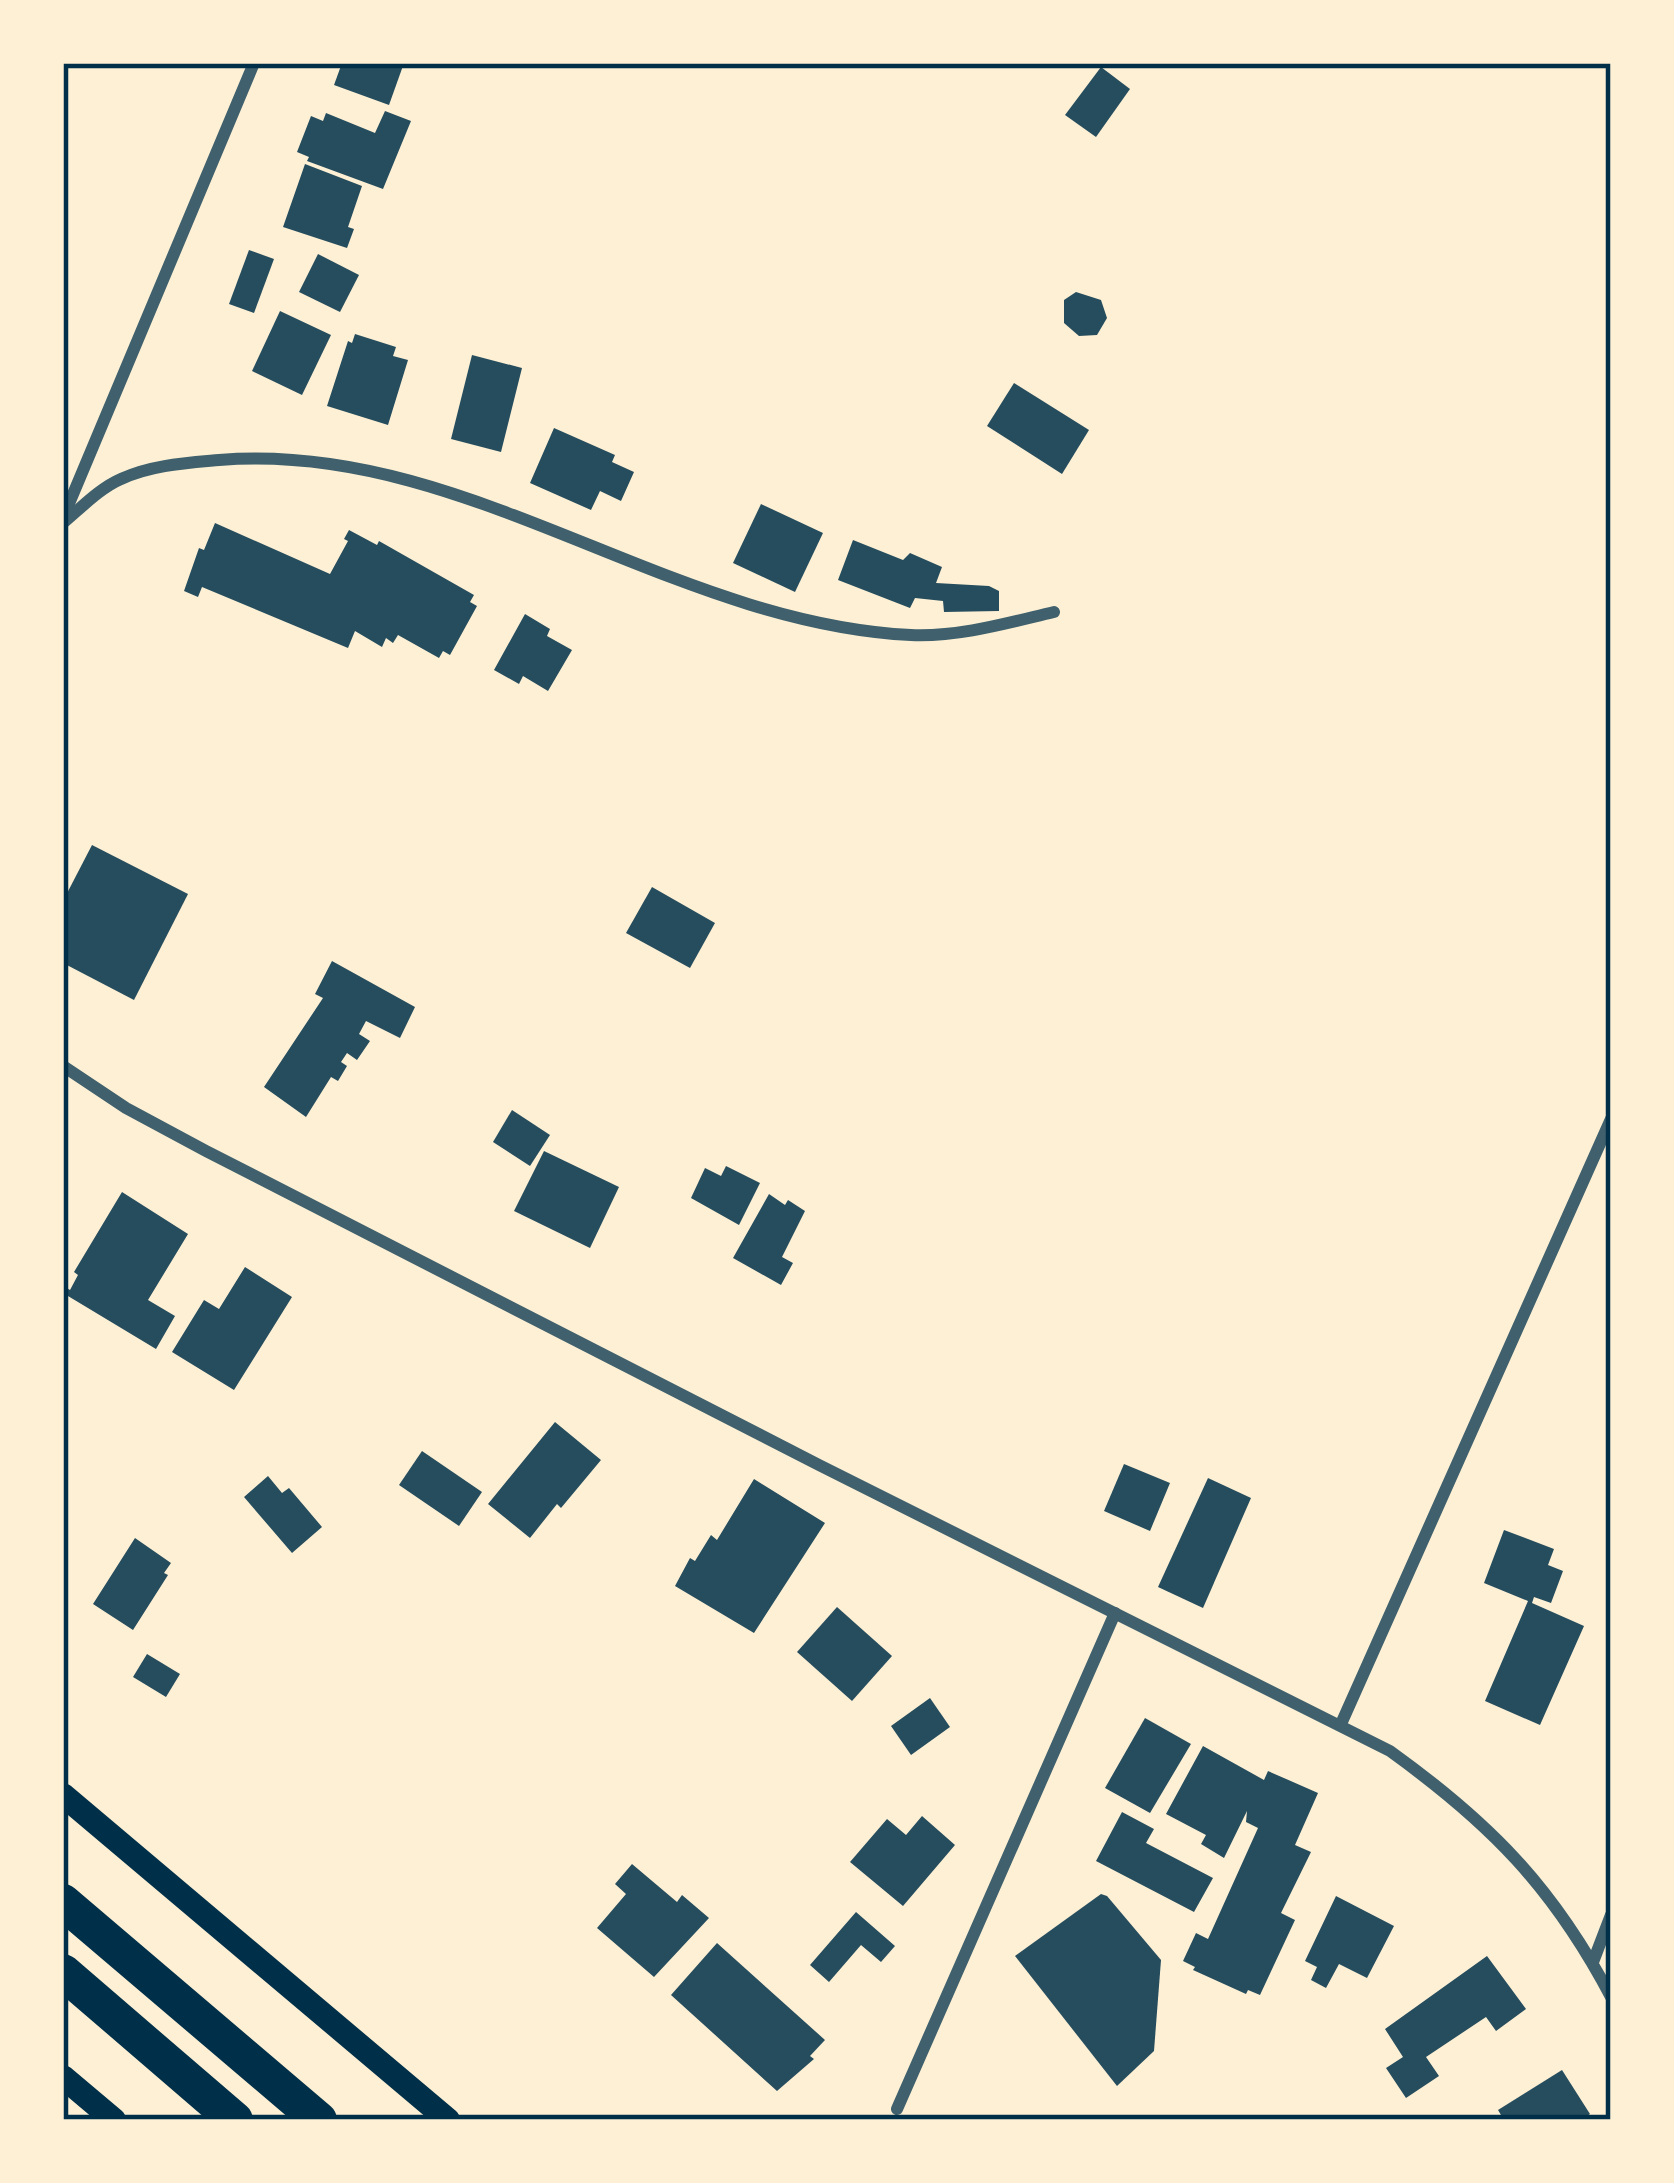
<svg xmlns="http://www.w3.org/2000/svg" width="1674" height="2183" viewBox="0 0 1674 2183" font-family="Ubuntu,sans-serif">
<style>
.building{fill:#264d5e}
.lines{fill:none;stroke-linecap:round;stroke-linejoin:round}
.minor{stroke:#3f606c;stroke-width:12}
.secondary{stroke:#003049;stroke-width:24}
.motorway{stroke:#003049;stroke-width:36}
.neatline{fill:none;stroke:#003049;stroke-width:4.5}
</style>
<rect width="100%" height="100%" fill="#fdf0d5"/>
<!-- building -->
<g class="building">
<path d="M 342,63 L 404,63 L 389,105 L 334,85 Z"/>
<path d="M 1101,67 L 1130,89 L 1096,137 L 1065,115 Z"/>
<path d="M 385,111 L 411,121 L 383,189 L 307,161 L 309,157 L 297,152 L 311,116 L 323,121 L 326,113 L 375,133 Z"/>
<path d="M 305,164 L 362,186 L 348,227 L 354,229 L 347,248 L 283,227 Z"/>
<path d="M 249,250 L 274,259 L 254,313 L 229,304 Z"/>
<path d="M 318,254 L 359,275 L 340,312 L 299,292 Z"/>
<path d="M 1076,292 L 1101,300 L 1107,318 L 1097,335 L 1079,336 L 1064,323 L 1064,300 Z"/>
<path d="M 280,311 L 331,335 L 302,395 L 252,371 Z"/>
<path d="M 355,334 L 396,347 L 393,356 L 408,360 L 388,425 L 327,406 L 348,341 L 352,343 Z"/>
<path d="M 472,355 L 522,368 L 501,452 L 451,439 Z"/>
<path d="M 1014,383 L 1089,430 L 1062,474 L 987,426 Z"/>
<path d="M 554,428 L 615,455 L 612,462 L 634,472 L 621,501 L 600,491 L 591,510 L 530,483 Z"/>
<path d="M 761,504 L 823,533 L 795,592 L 733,563 Z"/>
<path d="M 215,523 L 330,574 L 348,541 L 344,539 L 349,530 L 377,545 L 379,541 L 474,595 L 470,602 L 477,606 L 450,655 L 443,651 L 439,658 L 398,635 L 393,643 L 386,638 L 382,647 L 355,631 L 348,648 L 202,587 L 198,597 L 184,591 L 199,548 L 204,550 Z"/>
<path d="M 853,540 L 903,560 L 910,553 L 942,567 L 936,583 L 989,586 L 999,591 L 999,611 L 944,612 L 943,601 L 915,598 L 910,608 L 838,580 Z"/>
<path d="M 525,614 L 550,629 L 547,636 L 572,650 L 548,691 L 523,676 L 519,684 L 494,670 Z"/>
<path d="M 92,845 L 188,894 L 134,1000 L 63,963 L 63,901 Z"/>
<path d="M 652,887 L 715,923 L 690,968 L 626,933 Z"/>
<path d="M 332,961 L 415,1007 L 400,1038 L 366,1021 L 359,1034 L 370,1041 L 357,1060 L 347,1053 L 341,1062 L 347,1066 L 338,1081 L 331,1077 L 306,1117 L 264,1087 L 323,998 L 315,994 Z"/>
<path d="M 512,1110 L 550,1135 L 530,1166 L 493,1142 Z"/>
<path d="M 544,1151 L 619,1187 L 590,1248 L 514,1211 Z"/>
<path d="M 726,1166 L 760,1183 L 739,1225 L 691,1198 L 705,1168 L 721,1176 Z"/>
<path d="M 122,1192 L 188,1234 L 148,1300 L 175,1316 L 156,1349 L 63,1293 L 65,1287 L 70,1290 L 78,1275 L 74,1272 Z"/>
<path d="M 769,1194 L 785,1205 L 788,1200 L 805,1211 L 782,1257 L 793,1263 L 781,1285 L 733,1258 Z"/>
<path d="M 245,1267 L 292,1297 L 234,1390 L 172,1352 L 204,1300 L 219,1309 Z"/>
<path d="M 555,1422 L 601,1460 L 561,1508 L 557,1504 L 530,1538 L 488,1504 Z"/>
<path d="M 422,1451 L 482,1492 L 459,1526 L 399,1485 Z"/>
<path d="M 1124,1464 L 1170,1483 L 1150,1531 L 1104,1511 Z"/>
<path d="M 268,1476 L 282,1493 L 289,1488 L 322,1527 L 292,1553 L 244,1497 Z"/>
<path d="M 1208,1478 L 1251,1498 L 1203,1608 L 1158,1587 Z"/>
<path d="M 754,1479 L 825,1523 L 754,1633 L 675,1586 L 690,1558 L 695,1561 L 711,1535 L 717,1540 Z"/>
<path d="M 1504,1530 L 1554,1549 L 1548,1565 L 1563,1571 L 1551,1603 L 1534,1597 L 1532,1603 L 1584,1626 L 1540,1725 L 1485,1701 L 1528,1601 L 1484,1583 Z"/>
<path d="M 135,1538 L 171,1563 L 164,1573 L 168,1575 L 133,1630 L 93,1604 Z"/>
<path d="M 837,1607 L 892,1656 L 852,1701 L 797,1652 Z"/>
<path d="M 147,1654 L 180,1674 L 166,1697 L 133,1677 Z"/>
<path d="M 930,1698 L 950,1727 L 911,1755 L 891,1726 Z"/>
<path d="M 1145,1718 L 1191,1744 L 1150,1813 L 1105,1788 Z"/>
<path d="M 1203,1746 L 1264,1780 L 1268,1771 L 1318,1793 L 1295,1845 L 1311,1852 L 1281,1913 L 1295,1920 L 1260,1995 L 1248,1990 L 1246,1994 L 1193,1970 L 1195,1967 L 1183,1961 L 1196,1933 L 1208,1939 L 1258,1828 L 1246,1822 L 1247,1811 L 1224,1858 L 1201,1844 L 1206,1835 L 1166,1814 Z"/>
<path d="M 1122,1812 L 1154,1829 L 1146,1843 L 1213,1878 L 1194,1912 L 1096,1861 Z"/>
<path d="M 922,1816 L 955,1845 L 903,1906 L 850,1862 L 887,1819 L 906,1835 Z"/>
<path d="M 632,1864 L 677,1902 L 682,1895 L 709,1918 L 654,1977 L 597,1928 L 626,1894 L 615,1884 Z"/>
<path d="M 1101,1894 L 1107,1896 L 1161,1960 L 1154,2051 L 1117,2086 L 1015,1956 Z"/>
<path d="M 1336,1896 L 1394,1926 L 1367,1978 L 1339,1964 L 1326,1988 L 1311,1980 L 1317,1967 L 1305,1961 Z"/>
<path d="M 856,1912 L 895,1946 L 881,1962 L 861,1945 L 829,1982 L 810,1965 Z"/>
<path d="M 717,1943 L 825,2040 L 810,2056 L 814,2059 L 777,2091 L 671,1995 Z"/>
<path d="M 1487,1956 L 1526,2009 L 1496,2031 L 1486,2017 L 1426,2057 L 1439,2076 L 1406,2098 L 1386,2068 L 1403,2057 L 1385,2029 Z"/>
<path d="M 1562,2070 L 1590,2114 L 1581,2120 L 1504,2120 L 1498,2110 Z"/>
</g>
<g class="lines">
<!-- minor -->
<g class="minor">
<path d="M 63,518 L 254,63"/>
<path d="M 63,523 C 81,508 100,488 121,479 C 151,465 186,463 219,460 C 464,440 668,623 911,635 C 959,637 1007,623 1054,612"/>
<path d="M 63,1066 L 126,1108 L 206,1151 L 819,1465 L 1390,1751 C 1490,1823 1553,1887 1611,1997"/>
<path d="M 1341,1724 L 1611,1119"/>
<path d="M 1593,1962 L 1611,1915"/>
<path d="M 897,2109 L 1115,1613"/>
</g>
<!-- secondary -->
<g class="secondary">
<path d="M 63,1795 L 448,2120"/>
<path d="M 63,2077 L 114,2120"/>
</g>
<!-- motorway -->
<g class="motorway">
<path d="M 63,1902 L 319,2120"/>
<path d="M 63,1972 L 235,2120"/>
</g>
</g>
<!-- border -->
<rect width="1674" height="2183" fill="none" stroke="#fdf0d5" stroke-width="132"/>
<rect x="66" y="66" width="1542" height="2051" class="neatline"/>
</svg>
